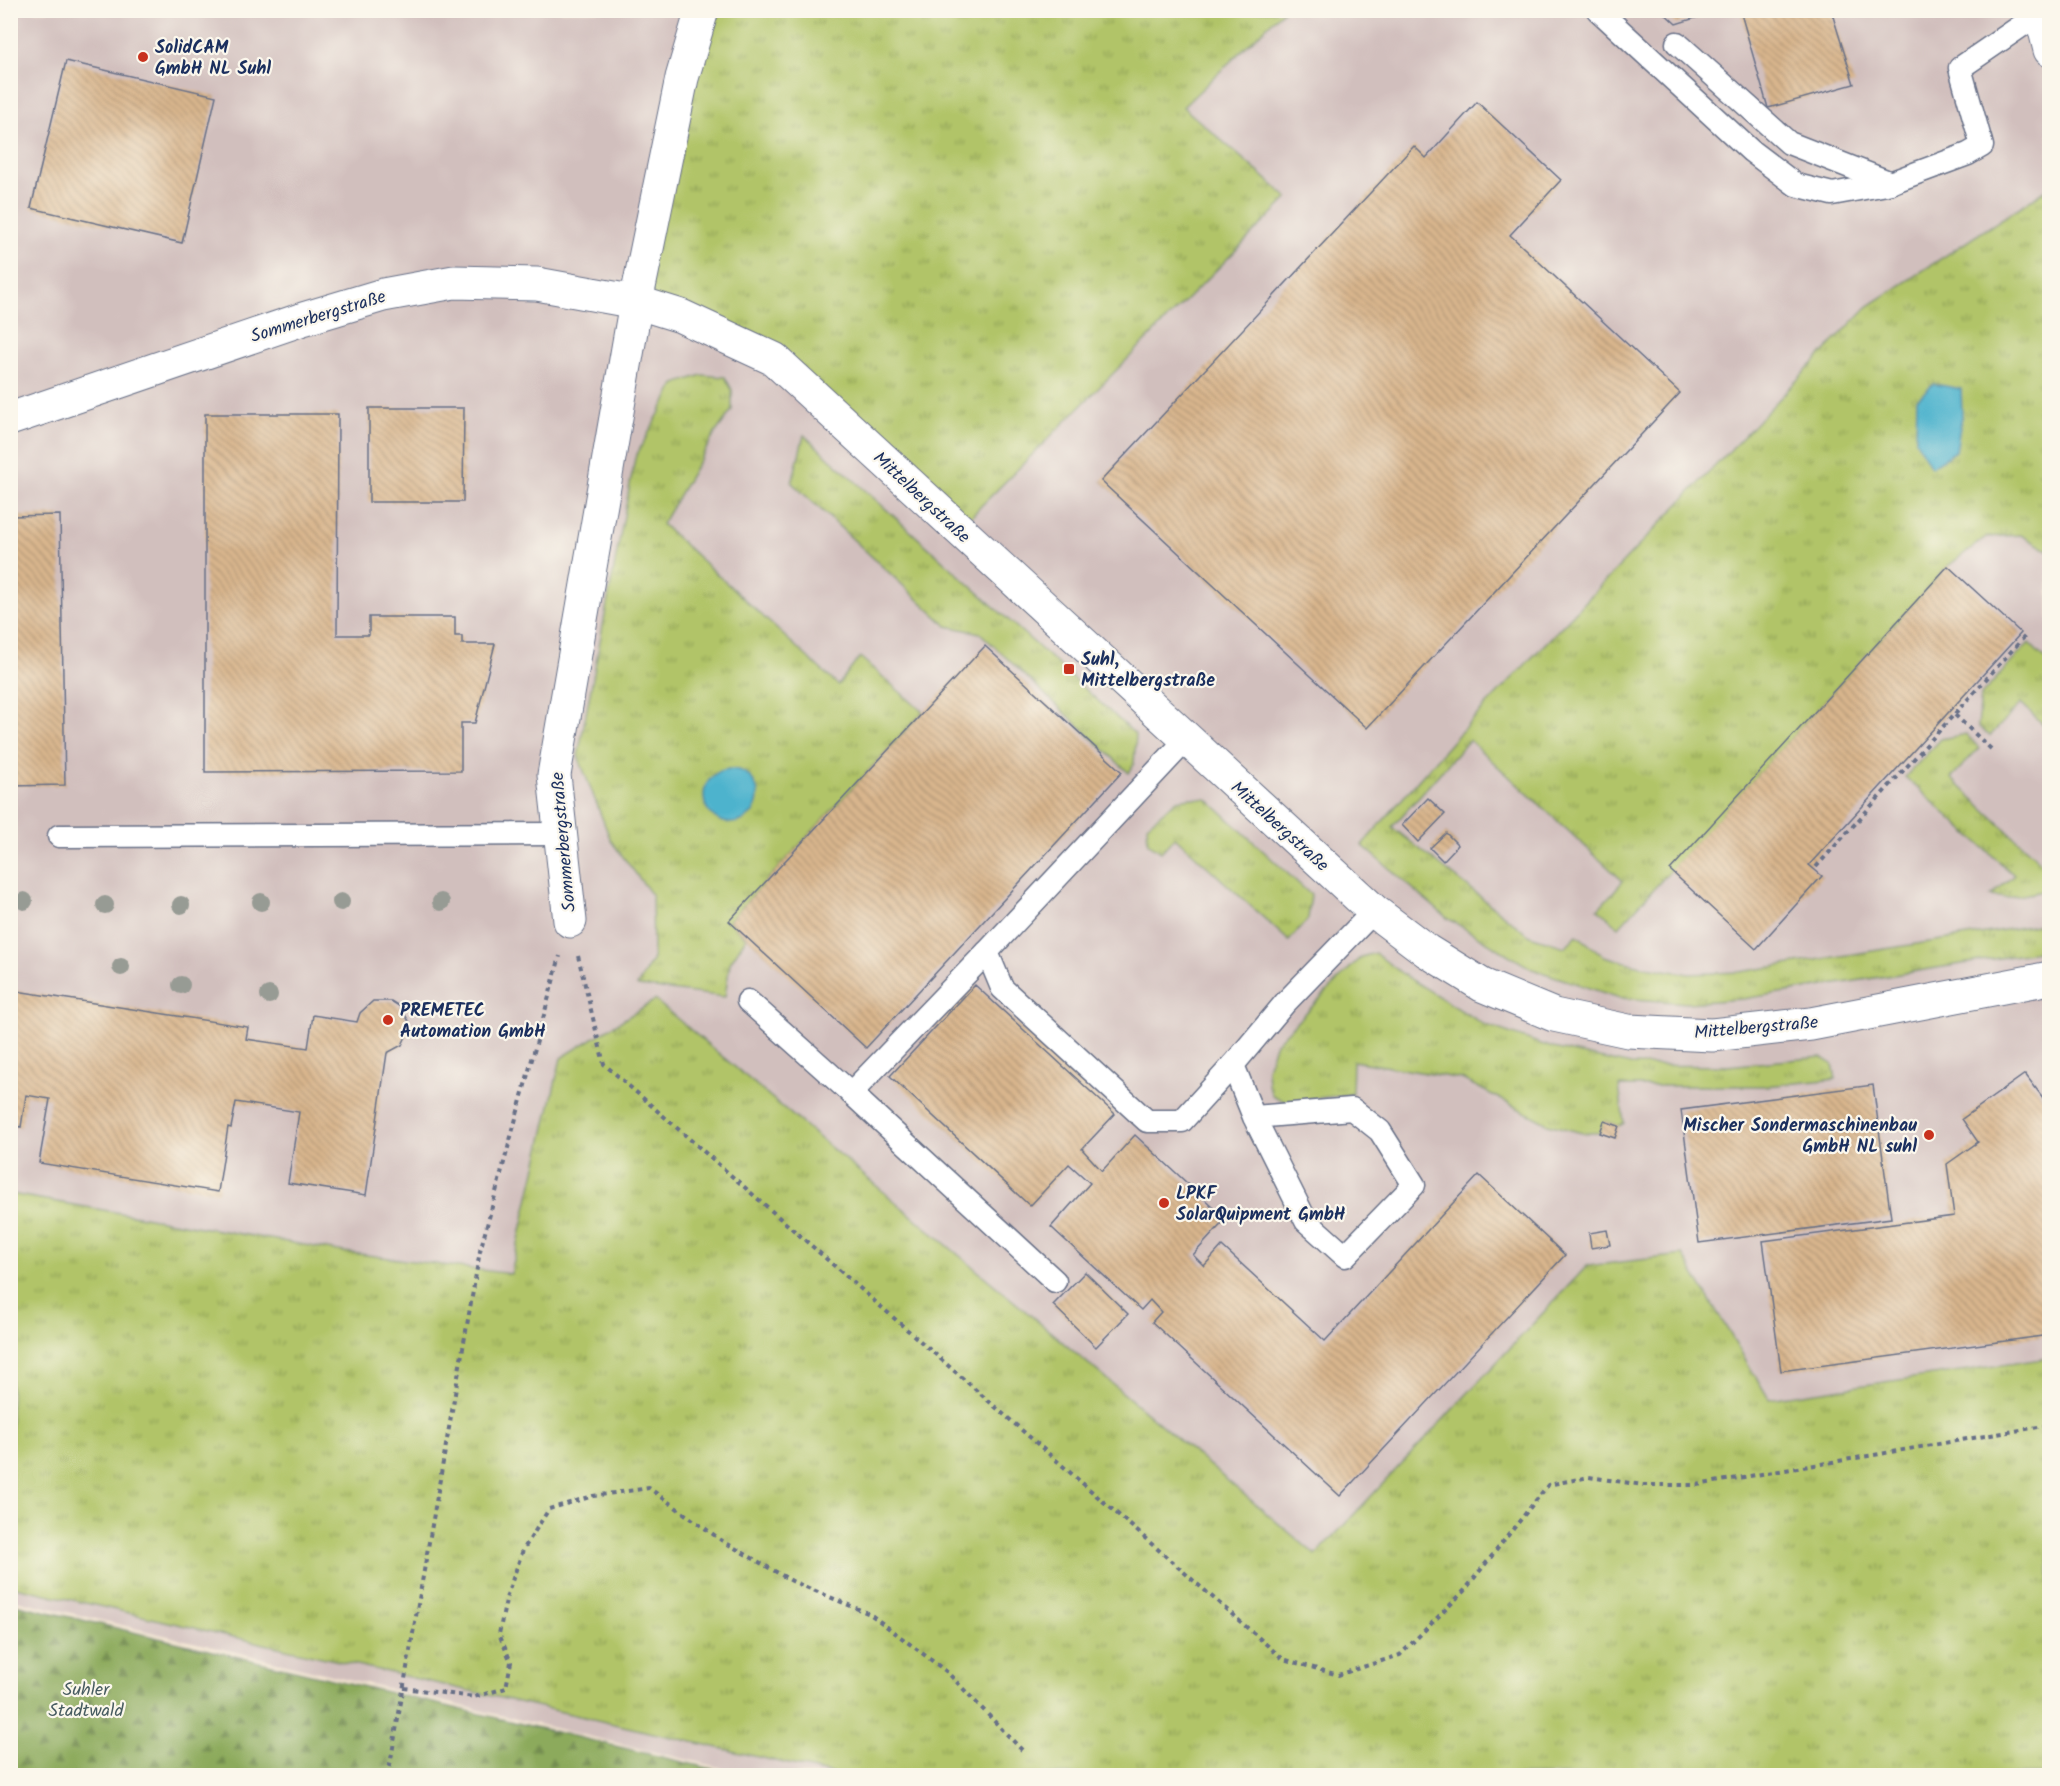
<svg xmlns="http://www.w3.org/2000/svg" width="2060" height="1786" viewBox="0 0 2060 1786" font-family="Kalam,sans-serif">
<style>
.industrial{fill:#d1bfbd}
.grass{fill:url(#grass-tufts);stroke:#667a62;stroke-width:1.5}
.forest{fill:url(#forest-firs);stroke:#546c5d;stroke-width:1.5}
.water{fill:#4eb3cd;stroke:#347196;stroke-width:1.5}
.building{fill:url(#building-back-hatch)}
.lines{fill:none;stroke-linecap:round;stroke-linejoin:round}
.lane-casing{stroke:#687087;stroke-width:25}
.street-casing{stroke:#687087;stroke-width:35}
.path{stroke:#687087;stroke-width:4;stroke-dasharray:4.5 4.5;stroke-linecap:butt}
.lane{stroke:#fff;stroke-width:22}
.street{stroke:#fff;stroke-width:33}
.tree{fill:#979b94}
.poi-dot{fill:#c8321e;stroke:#fbf7ec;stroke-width:2}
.labels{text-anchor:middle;stroke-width:4.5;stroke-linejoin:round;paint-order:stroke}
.poi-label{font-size:18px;font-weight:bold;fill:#1b2f5e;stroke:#fbf7ec;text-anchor:start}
.street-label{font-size:18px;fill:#1b2f5e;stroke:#fbf7ec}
.park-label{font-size:18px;fill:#485c61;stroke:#fbf7ec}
</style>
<defs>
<pattern id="grass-tufts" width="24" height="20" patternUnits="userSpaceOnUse" patternTransform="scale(1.5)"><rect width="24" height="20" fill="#b1c467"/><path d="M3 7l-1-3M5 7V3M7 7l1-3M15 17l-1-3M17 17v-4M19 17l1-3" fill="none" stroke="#8fa058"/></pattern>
<pattern id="forest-firs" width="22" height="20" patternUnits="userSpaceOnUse" patternTransform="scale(1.5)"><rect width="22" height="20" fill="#8caa5c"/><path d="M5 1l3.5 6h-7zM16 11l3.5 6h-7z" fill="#728b4f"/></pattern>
<pattern id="building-back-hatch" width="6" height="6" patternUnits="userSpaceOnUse" patternTransform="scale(1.5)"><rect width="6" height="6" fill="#d9b68d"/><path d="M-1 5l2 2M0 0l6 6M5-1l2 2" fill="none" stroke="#af9476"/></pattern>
</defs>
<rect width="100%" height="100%" fill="#fbf7ec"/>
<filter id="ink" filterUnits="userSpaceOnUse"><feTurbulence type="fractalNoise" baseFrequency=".0167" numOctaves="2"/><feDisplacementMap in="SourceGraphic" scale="12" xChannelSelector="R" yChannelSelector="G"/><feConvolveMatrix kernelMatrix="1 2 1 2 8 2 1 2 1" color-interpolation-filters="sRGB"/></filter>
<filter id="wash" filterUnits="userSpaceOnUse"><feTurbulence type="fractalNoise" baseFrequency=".008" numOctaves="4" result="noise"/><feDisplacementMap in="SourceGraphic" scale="24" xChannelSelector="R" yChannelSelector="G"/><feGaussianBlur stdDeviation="1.35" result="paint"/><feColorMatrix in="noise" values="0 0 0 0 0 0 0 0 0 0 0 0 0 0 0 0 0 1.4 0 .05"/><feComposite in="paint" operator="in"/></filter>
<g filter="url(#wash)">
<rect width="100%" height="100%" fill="#f7e8d3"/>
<!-- industrial -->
<path class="industrial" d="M 11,11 L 2049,11 L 2049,1775 L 751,1775 L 11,1599 Z"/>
<!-- grass -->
<g class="grass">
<path d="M 705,11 L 1283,11 L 1183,107 L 1288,198 L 980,507 L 959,531 L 774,359 L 636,302 Z"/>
<path d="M 2049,188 L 2049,551 L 2021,535 L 1986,537 L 1948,566 L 1619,927 L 1598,909 L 1623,881 L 1469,740 L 1392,827 L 1530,936 L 1565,947 L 1577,935 L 1604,956 L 1640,966 L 1689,974 L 1740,972 L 2049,923 L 2049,950 L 1743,999 L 1687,1003 L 1620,998 L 1532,969 L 1447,918 L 1362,845 L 1456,737 L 1867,307 Z"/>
<path d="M 702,375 L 725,377 L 732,390 L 732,410 L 716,432 L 662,524 L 838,685 L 860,657 L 923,712 L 729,921 L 746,938 L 730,963 L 725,997 L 637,986 L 653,959 L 652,895 L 611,841 L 578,756 L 635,458 L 675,384 Z"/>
<path d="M 804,435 L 1136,735 L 1134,764 L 1129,773 L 980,633 L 947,626 L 792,483 Z"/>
<path d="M 2029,643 L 2049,663 L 2049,730 L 2021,703 L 1990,736 L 1978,726 L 1981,695 Z"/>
<path d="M 1966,734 L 1979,748 L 1951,778 L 2049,870 L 2049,890 L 2007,898 L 1991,896 L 2014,875 L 1905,777 L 1941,739 Z"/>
<path d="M 1191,798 L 1207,799 L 1311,895 L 1308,919 L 1289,941 L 1175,837 L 1161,852 L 1148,843 L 1147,825 L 1177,800 Z"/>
<path d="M 1375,953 L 1404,975 L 1483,1024 L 1553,1048 L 1631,1065 L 1727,1066 L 1821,1057 L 1833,1065 L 1836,1079 L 1766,1086 L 1619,1086 L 1624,1123 L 1619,1126 L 1605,1121 L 1600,1133 L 1582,1133 L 1548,1124 L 1462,1079 L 1353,1061 L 1352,1094 L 1286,1102 L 1272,1095 L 1268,1085 L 1267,1068 L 1276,1043 L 1361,957 Z"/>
<path d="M 655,1000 L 1316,1555 L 1587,1266 L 1683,1255 L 1769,1399 L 2049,1358 L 2049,1775 L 837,1775 L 11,1586 L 11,1194 L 344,1252 L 511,1274 L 561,1058 Z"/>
</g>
<!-- forest -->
<path class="forest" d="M 11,1603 L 738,1775 L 11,1775 Z"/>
<!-- water -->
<g class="water">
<path d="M 1934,384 L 1961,389 L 1962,415 L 1956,451 L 1931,467 L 1916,441 L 1917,399 Z"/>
<circle cx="731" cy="796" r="27"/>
</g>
<g id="blocks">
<!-- building -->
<g class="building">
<path d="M 1661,10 L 1718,10 L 1718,11 L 1676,24 Z"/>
<path d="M 1740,10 L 1831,10 L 1854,84 L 1768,108 Z"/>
<path d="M 66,61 L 216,96 L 182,243 L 31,208 Z"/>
<path d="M 1477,102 L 1561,180 L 1510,235 L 1680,393 L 1367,728 L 1101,481 L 1414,146 L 1426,158 Z"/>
<path d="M 369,408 L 464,408 L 463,502 L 369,502 Z"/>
<path d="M 205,414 L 338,414 L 337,635 L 369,635 L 369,617 L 455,617 L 455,636 L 462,636 L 462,644 L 495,644 L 475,723 L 461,723 L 461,771 L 205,772 Z"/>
<path d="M 60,515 L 65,785 L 10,786 L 10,516 Z"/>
<path d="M 1948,566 L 2021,633 L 1809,865 L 1822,876 L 1756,949 L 1670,870 Z"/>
<path d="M 985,646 L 1122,772 L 866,1048 L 729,921 Z"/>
<path d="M 1428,798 L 1445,814 L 1418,842 L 1402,825 Z"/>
<path d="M 1446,833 L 1458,845 L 1443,861 L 1430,848 Z"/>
<path d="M 975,985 L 1115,1114 L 1082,1149 L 1102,1171 L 1135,1135 L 1226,1219 L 1193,1255 L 1204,1266 L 1222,1246 L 1325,1341 L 1479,1175 L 1565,1255 L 1340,1496 L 1152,1322 L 1161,1312 L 1150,1300 L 1141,1310 L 1051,1227 L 1090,1183 L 1069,1164 L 1030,1206 L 890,1076 Z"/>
<path d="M 10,990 L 248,1027 L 246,1039 L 308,1048 L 313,1015 L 357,1022 L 360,1013 L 373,1001 L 391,1001 L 399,1006 L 409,1021 L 409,1030 L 402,1045 L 387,1053 L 366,1195 L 288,1183 L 299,1112 L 236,1102 L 231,1128 L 228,1127 L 218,1192 L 39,1163 L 50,1099 L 26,1095 L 21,1127 L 10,1125 Z"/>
<path d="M 2025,1074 L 2050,1107 L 2050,1335 L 1781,1371 L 1763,1241 L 1954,1216 L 1947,1164 L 1978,1142 L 1962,1119 Z"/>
<path d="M 1873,1085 L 1891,1218 L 1699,1243 L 1681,1110 Z"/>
<path d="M 1604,1121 L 1619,1126 L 1615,1138 L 1600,1133 Z"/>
<path d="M 1607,1230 L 1610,1245 L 1591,1248 L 1589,1233 Z"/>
<path d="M 1085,1272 L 1128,1314 L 1096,1347 L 1053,1305 Z"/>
</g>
</g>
</g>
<g filter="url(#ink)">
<use href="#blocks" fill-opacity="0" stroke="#687087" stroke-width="1.5"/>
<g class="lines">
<!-- lane casing -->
<g class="lane-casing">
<g id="lane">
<path d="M 1598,10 L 1751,151 L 1796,185 L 1832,194 L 1887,184 L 1968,154 L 1982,146 L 1960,68 L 2040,13"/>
<path d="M 1677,43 L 1789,143 L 1891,183"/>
<path d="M 1186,740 L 987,952 L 1002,988 L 1147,1121 L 1182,1121 L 1233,1065"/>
<path d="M 59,836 L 560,834"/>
<path d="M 748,1001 L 851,1093 L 987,952"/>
<path d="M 851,1093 L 1055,1281"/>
<path d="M 1254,1117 L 1352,1109 L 1380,1131 L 1414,1185 L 1345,1256 L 1306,1221 L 1254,1117 L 1233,1065 L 1285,1003 L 1374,911"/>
</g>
</g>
<!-- street casing -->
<g class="street-casing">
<g id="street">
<path d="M 2040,10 L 2050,50"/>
<path d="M 10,419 L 303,319 L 383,295 L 454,282 L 537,284 L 636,302 L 681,316 L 774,359 L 1374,911 L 1427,951 L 1482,985 L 1554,1015 L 1628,1031 L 1712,1035 L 1811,1024 L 2050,978"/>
<path d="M 570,921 L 554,775 L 636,302 L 682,78 L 702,10"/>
</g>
</g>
<!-- path -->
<g class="path">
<path d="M 1955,715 L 1991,749"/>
<path d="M 1816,867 L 2026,635"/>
<path d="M 578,956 L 604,1064 L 1283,1659 L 1338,1675 L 1400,1655 L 1464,1591 L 1548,1485 L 1589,1477 L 1643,1485 L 1697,1485 L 2050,1425"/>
<path d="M 404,1688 L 474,1697 L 506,1688 L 511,1662 L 499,1634 L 507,1595 L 523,1550 L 549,1509 L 593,1496 L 649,1488 L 721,1540 L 792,1581 L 870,1614 L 947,1672 L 1022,1750"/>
<path d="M 388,1776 L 480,1251 L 560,956"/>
</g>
<!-- lane -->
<use href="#lane" class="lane"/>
<!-- street -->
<use href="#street" class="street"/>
</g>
<!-- trees -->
<g class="tree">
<circle cx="24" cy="901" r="9"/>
<circle cx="261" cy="902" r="9"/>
<circle cx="341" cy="902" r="9"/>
<circle cx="441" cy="902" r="9"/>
<circle cx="105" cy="905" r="9"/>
<circle cx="181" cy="905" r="9"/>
<circle cx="121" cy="967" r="9"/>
<circle cx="181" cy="985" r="9"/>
<circle cx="269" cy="995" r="9"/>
</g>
</g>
<!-- markers -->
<g class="poi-dot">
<circle cx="143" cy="57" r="6"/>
<rect x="1063" y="663" width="12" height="12" rx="3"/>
<circle cx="388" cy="1020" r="6"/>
<circle cx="1929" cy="1135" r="6"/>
<circle cx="1164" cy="1203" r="6"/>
</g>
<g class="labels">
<!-- poi labels -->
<g class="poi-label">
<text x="155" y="53">SolidCAM<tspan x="155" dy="21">GmbH NL Suhl</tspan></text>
<text x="1081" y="665">Suhl,<tspan x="1081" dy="21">Mittelbergstraße</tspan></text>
<text x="400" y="1016">PREMETEC<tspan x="400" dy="21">Automation GmbH</tspan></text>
<text x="1917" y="1131" text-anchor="end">Mischer Sondermaschinenbau<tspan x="1917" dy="21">GmbH NL suhl</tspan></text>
<text x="1176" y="1199">LPKF<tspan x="1176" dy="21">SolarQuipment GmbH</tspan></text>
</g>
<!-- street labels -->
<g class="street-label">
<text transform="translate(318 316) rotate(-17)" y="6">Sommerbergstraße</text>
<text transform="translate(922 497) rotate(43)" y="6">Mittelbergstraße</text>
<text transform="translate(1280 826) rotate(42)" y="6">Mittelbergstraße</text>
<text transform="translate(563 842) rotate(-95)" y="6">Sommerbergstraße</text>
<text transform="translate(1756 1027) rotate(-5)" y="6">Mittelbergstraße</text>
</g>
<!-- park labels -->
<g class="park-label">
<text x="86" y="1695">Suhler<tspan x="86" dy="21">Stadtwald</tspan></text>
</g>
</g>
<!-- margin -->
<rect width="2060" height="1786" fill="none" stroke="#fbf7ec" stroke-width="36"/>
</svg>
